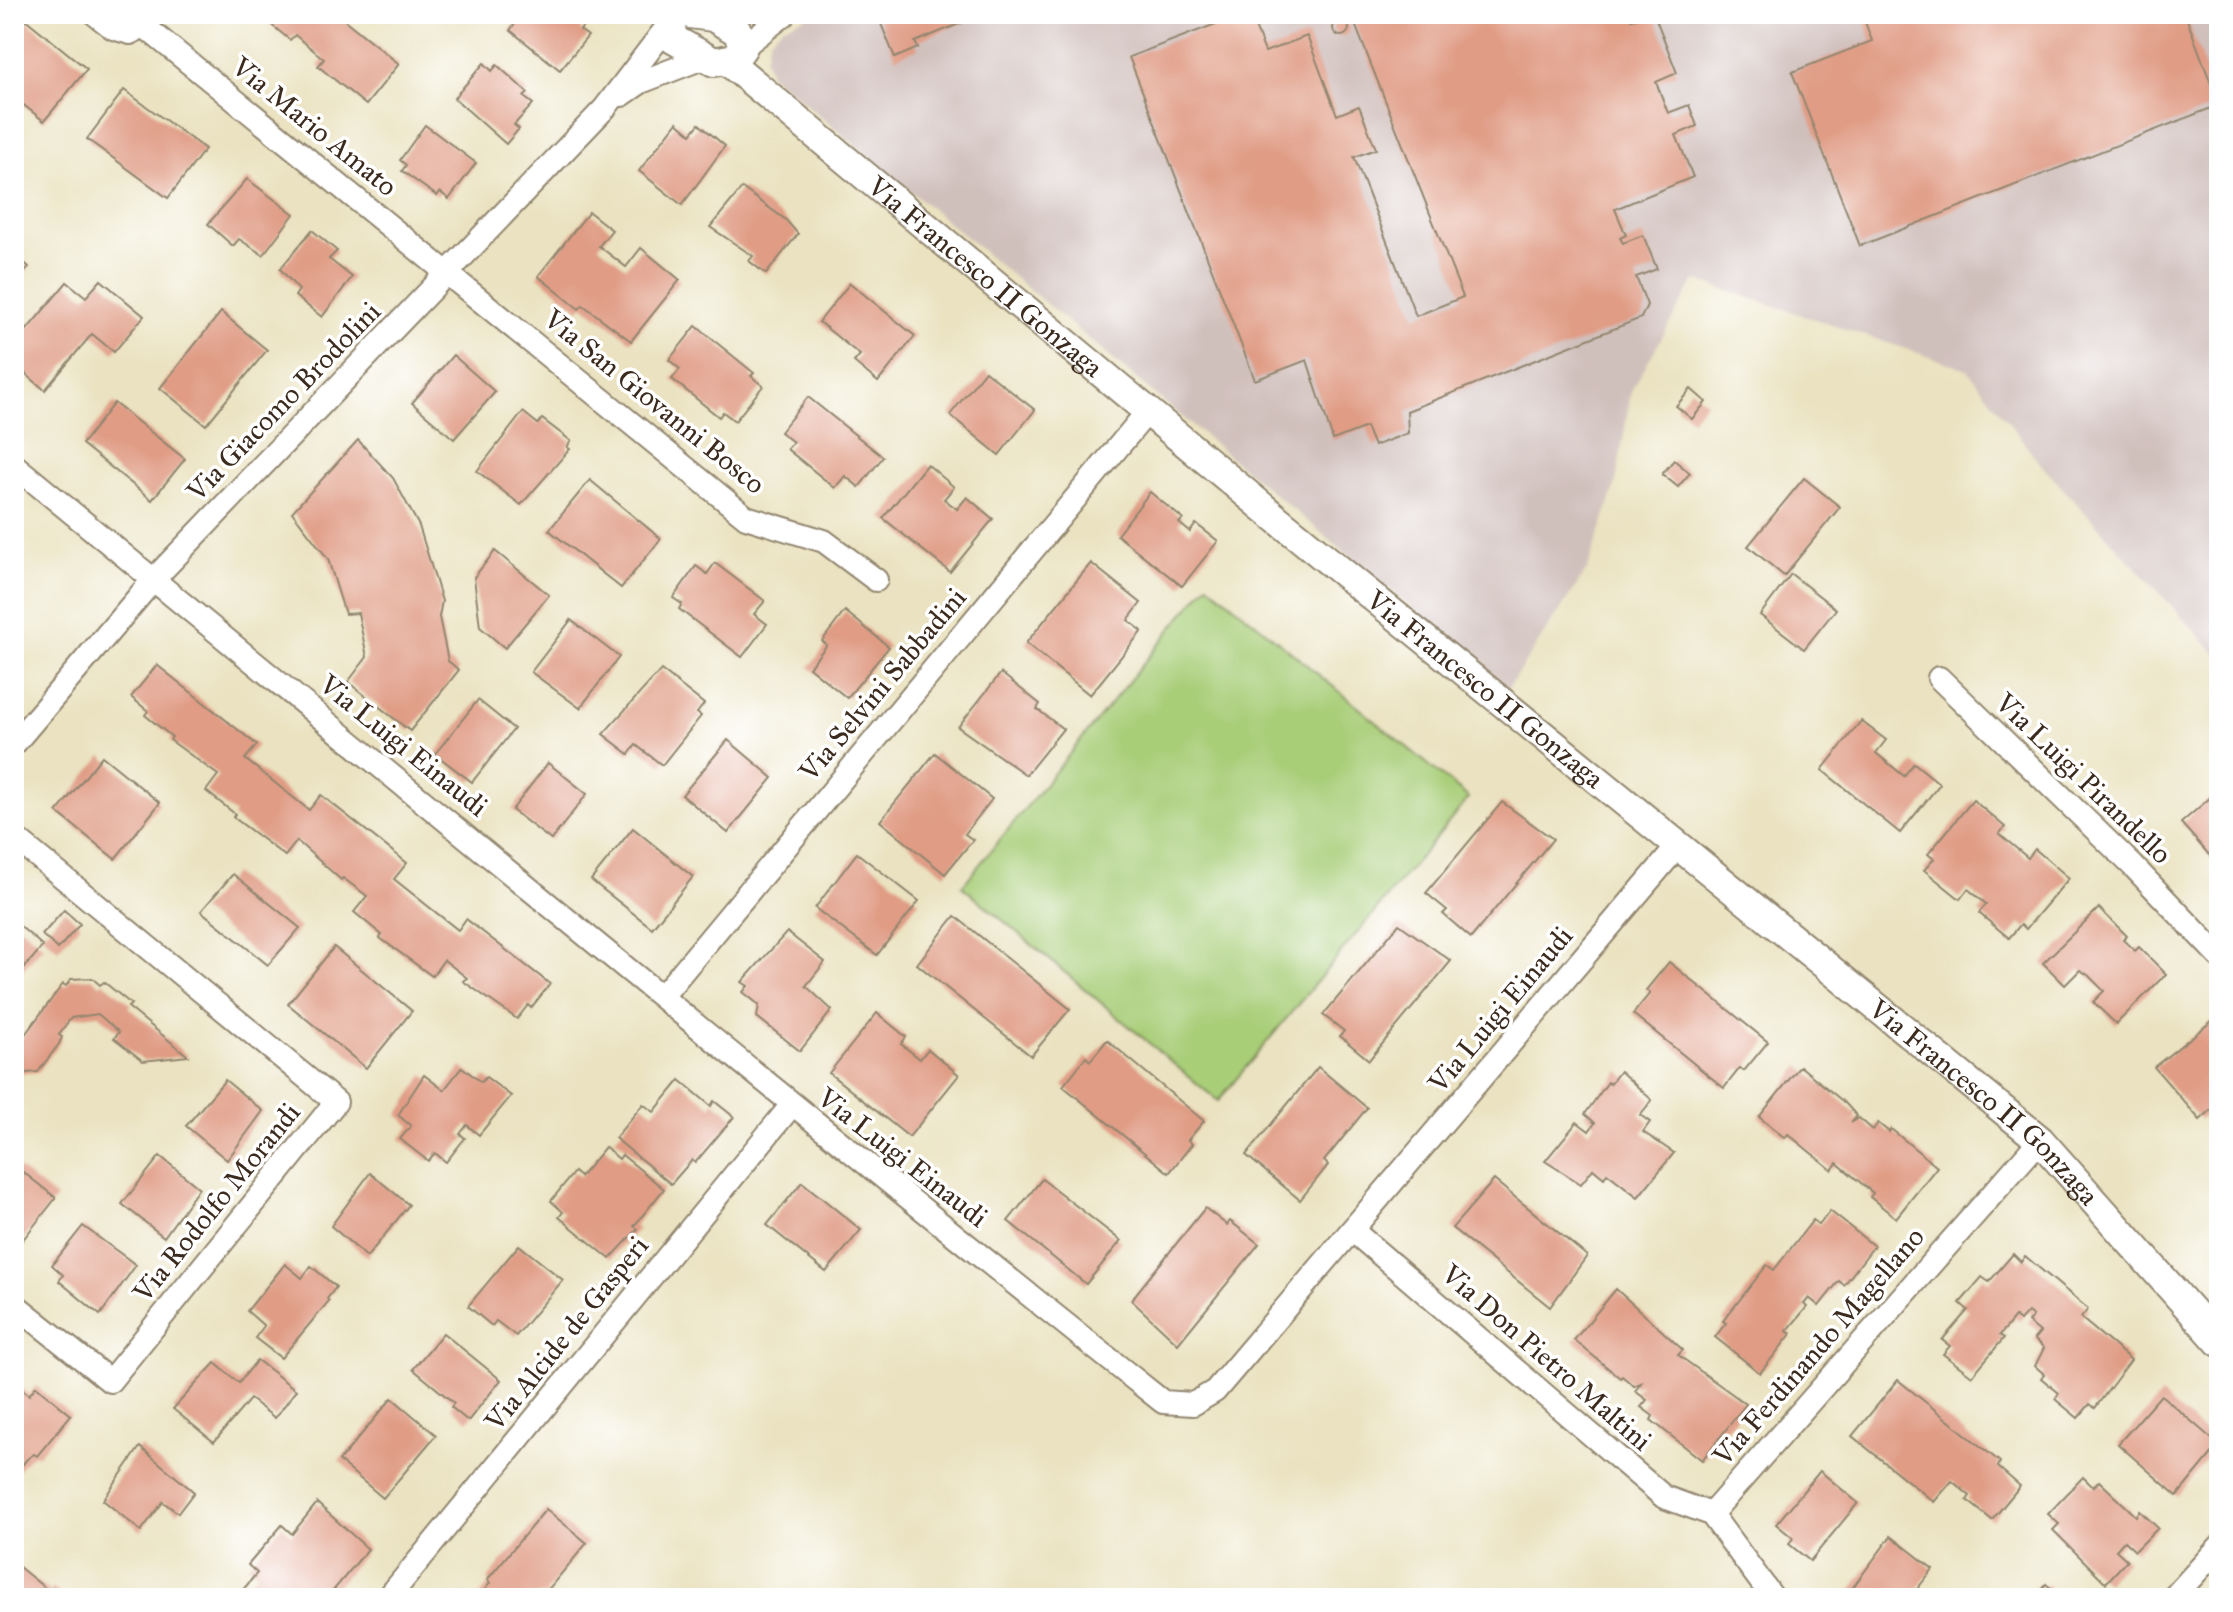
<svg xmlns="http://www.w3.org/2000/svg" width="2233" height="1612" viewBox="0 0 2233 1612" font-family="'IM FELL Great Primer',serif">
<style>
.industrial{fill:#d0c0bc}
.green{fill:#a8ce78;stroke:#727c4b;stroke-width:2}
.building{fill:#e09c85}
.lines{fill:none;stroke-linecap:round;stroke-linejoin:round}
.minor-casing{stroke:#92866f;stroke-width:26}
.tertiary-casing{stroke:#92866f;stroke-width:32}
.minor{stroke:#fff;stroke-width:22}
.tertiary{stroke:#fff;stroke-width:28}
.labels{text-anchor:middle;stroke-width:7;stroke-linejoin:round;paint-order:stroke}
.street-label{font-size:28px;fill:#3b2a1e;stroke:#fff}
</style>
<rect width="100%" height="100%" fill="#fff"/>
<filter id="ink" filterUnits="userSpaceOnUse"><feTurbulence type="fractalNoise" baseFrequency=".0125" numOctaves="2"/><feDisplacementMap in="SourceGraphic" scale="16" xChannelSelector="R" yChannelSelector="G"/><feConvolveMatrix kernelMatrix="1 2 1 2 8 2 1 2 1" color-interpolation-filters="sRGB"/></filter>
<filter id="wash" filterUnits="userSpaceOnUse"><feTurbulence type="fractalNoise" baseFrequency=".006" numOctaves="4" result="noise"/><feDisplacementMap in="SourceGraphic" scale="32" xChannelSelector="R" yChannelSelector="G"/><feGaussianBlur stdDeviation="1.8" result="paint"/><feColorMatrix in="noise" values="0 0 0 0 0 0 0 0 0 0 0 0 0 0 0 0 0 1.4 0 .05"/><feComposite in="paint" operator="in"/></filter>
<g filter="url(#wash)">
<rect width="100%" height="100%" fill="#eae2c0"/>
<!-- industrial -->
<path class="industrial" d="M 813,14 L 2219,14 L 2219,657 L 2044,468 L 1967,369 L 1695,280 L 1631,391 L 1615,487 L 1587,570 L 1508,688 L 770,74 L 765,58 L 770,39 L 782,27 Z"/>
<!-- green -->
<path class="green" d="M 1208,584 L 1469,798 L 1218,1101 L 962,886 Z"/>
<g id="blocks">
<!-- building -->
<g class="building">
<path d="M 14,14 L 19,14 L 87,69 L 44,121 L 16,99 L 22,91 L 14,84 Z"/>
<path d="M 258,14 L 337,14 L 399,64 L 366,105 L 318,66 L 324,59 L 295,35 L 290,40 Z"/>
<path d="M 523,14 L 572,14 L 585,24 L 580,30 L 588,36 L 560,70 L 510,30 Z"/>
<path d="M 877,14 L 983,14 L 915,42 L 918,48 L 895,58 Z"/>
<path d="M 1242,14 L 1250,14 L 1265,52 L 1307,36 L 1337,115 L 1359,106 L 1376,149 L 1354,157 L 1416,316 L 1463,297 L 1351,14 L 1629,14 L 1631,19 L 1654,14 L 1677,73 L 1656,82 L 1668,113 L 1689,105 L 1697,126 L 1676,135 L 1693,177 L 1615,209 L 1626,235 L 1620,238 L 1623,243 L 1643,235 L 1657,269 L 1636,277 L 1647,305 L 1641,318 L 1407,411 L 1408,433 L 1374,446 L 1366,427 L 1333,440 L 1307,360 L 1255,380 L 1129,57 Z"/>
<path d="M 1862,14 L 2185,14 L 2219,105 L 1860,246 L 1792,72 L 1872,41 Z"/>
<circle cx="1341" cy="28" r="8"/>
<path d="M 484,63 L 492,71 L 497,65 L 528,93 L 524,97 L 533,104 L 514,125 L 519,129 L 506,144 L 454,98 Z"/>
<path d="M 124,90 L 205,149 L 168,198 L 87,139 Z"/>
<path d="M 677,122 L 691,134 L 699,124 L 725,146 L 682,205 L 639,171 Z"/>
<path d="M 425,125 L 476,163 L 449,199 L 440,192 L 437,196 L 402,171 L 406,165 L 400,160 Z"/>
<path d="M 247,179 L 294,214 L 263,255 L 239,239 L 233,246 L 208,224 Z"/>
<path d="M 742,188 L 786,220 L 798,234 L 766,274 L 749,261 L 753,256 L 710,227 Z"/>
<path d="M 589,212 L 612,230 L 599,246 L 626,267 L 641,248 L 680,280 L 631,341 L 583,305 L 579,309 L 538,276 Z"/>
<path d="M 312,230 L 337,251 L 329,259 L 352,277 L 322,317 L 295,296 L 299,290 L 280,269 Z"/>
<path d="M 14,254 L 29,267 L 14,286 Z"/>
<path d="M 101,280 L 144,316 L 114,352 L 92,334 L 45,390 L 14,364 L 14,345 L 67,282 L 86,297 Z"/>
<path d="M 850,283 L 915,336 L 878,382 L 854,362 L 860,355 L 819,322 Z"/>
<path d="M 221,312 L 267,350 L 206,425 L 160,388 Z"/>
<path d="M 696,326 L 754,373 L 751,376 L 763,386 L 735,421 L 723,412 L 719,417 L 672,379 L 680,369 L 669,360 Z"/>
<path d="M 453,355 L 495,392 L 454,439 L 412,403 Z"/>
<path d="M 985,371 L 1035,410 L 999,455 L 950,415 Z"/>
<path d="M 1691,389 L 1706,402 L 1692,419 L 1676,406 Z"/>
<path d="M 808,397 L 883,457 L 859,487 L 845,476 L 835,488 L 787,449 L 793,442 L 780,432 Z"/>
<path d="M 114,403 L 185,459 L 152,500 L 82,444 Z"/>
<path d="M 523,412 L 538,424 L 542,419 L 571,441 L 567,447 L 570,449 L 521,505 L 477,471 Z"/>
<path d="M 358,440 L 393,478 L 419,526 L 442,601 L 439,617 L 448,661 L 459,670 L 410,731 L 348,682 L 367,657 L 358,613 L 345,614 L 328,559 L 292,512 Z"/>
<path d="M 1674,460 L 1690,473 L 1678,487 L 1662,474 Z"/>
<path d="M 927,464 L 954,487 L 944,499 L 957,509 L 967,497 L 993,519 L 950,572 L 883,518 Z"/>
<path d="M 1804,478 L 1840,507 L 1784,576 L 1748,546 Z"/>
<path d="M 590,480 L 661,539 L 621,588 L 549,530 Z"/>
<path d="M 1150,492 L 1183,519 L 1179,523 L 1190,532 L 1196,524 L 1218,541 L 1182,586 L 1117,535 Z"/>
<path d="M 495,551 L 549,595 L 505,648 L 480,627 L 474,577 Z"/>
<path d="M 715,563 L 765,601 L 754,614 L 767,624 L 742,657 L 679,609 L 682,604 L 673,598 L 696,566 L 707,574 Z"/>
<path d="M 1091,563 L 1141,603 L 1128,620 L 1142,631 L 1090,695 L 1026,643 Z"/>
<path d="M 1791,574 L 1836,609 L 1804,649 L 1760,615 Z"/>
<path d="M 845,611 L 889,647 L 847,698 L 809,667 L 827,645 L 822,641 Z"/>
<path d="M 571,620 L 619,657 L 580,708 L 531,672 Z"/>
<path d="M 157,665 L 257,745 L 245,759 L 309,810 L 321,795 L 407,863 L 394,879 L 458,930 L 466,919 L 550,984 L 531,1008 L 528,1005 L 517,1019 L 463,981 L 467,978 L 444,960 L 432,976 L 380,938 L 382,935 L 354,912 L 367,896 L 343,878 L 341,880 L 297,841 L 285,856 L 233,817 L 235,814 L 206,791 L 218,775 L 170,740 L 172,737 L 145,715 L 148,711 L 131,697 Z"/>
<path d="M 661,670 L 704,704 L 697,713 L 701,716 L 662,765 L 636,745 L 629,754 L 603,734 Z"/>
<path d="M 1001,673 L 1040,704 L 1037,709 L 1063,729 L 1026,775 L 958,727 Z"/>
<path d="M 478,700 L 514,729 L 472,782 L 435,754 Z"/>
<path d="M 1861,721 L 1886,740 L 1876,753 L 1904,776 L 1914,763 L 1940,784 L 1900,833 L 1822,770 Z"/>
<path d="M 728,740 L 773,778 L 728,833 L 682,795 Z"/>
<path d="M 935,753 L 992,799 L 965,834 L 973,840 L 945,874 L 880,821 Z"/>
<path d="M 102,756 L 160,803 L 115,859 L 57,812 Z"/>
<path d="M 548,763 L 587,794 L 551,840 L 512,810 Z"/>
<path d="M 2219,790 L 2219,866 L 2181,823 Z"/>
<path d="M 1973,800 L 2005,827 L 1999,834 L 2028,858 L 2035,849 L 2069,878 L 2026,929 L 2021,924 L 2009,938 L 1979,913 L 1986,904 L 1968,889 L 1960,899 L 1924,870 L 1934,859 L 1928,854 Z"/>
<path d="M 1502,802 L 1553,839 L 1471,938 L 1443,914 L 1447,910 L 1426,893 Z"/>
<path d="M 633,828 L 693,877 L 652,928 L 591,880 Z"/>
<path d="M 857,853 L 919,901 L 877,955 L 815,908 Z"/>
<path d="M 233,874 L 300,928 L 268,965 L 201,911 Z"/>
<path d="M 2099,908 L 2127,936 L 2123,940 L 2135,951 L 2139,947 L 2166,974 L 2116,1024 L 2093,1002 L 2104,991 L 2088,975 L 2080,970 L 2065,985 L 2043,963 Z"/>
<path d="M 64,910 L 80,924 L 58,949 L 42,935 Z"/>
<path d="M 955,916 L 1070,1009 L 1031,1056 L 917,964 Z"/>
<path d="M 14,921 L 43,946 L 14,980 Z"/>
<path d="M 1399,924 L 1451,961 L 1369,1060 L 1340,1036 L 1344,1031 L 1323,1015 Z"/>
<path d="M 787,932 L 825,962 L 806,986 L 832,1010 L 800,1051 L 757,1017 L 759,1005 L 743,992 L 748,986 L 742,982 Z"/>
<path d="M 334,947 L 412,1011 L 366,1068 L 288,1004 Z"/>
<path d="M 1669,962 L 1768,1042 L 1744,1071 L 1740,1068 L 1724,1088 L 1633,1014 L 1650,993 L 1646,990 Z"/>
<path d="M 92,978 L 100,985 L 104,982 L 131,1004 L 128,1007 L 188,1056 L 143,1061 L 114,1038 L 119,1032 L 98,1014 L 71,1018 L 59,1035 L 62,1037 L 59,1044 L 38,1072 L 14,1074 L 14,1049 L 63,984 L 66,986 L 71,979 Z"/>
<path d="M 877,1013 L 906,1037 L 901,1044 L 920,1059 L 928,1049 L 959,1075 L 909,1137 L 829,1073 Z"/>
<path d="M 2212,1021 L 2219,1029 L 2219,1103 L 2200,1120 L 2154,1067 Z"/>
<path d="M 1107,1040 L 1204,1121 L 1188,1140 L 1192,1144 L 1169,1173 L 1063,1086 L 1086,1057 L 1090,1061 Z"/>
<path d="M 1800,1066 L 1846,1104 L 1857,1116 L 1851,1123 L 1859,1118 L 1873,1130 L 1878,1123 L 1889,1132 L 1891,1129 L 1937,1167 L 1896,1218 L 1870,1197 L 1873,1193 L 1837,1163 L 1832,1170 L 1788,1134 L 1785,1138 L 1759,1117 Z"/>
<path d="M 462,1067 L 481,1082 L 486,1077 L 511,1096 L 479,1135 L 467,1125 L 460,1134 L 465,1138 L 446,1162 L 435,1153 L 428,1161 L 400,1139 L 411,1126 L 398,1115 L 424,1075 L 444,1090 Z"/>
<path d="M 1318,1067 L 1367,1108 L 1324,1161 L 1328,1165 L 1300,1200 L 1246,1155 Z"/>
<path d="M 1620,1071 L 1652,1100 L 1640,1115 L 1650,1122 L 1643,1132 L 1674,1153 L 1638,1197 L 1607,1173 L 1604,1178 L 1593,1169 L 1581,1184 L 1545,1161 L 1577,1122 L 1589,1131 L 1595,1123 L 1585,1114 L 1608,1082 L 1610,1084 Z"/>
<path d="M 225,1080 L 263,1111 L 227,1160 L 186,1126 Z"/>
<path d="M 680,1080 L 711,1106 L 714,1101 L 734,1117 L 695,1163 L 692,1160 L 671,1184 L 615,1138 L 643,1104 L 654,1112 Z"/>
<path d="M 605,1147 L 619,1159 L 622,1155 L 664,1189 L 634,1226 L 638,1229 L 610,1259 L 559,1217 L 563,1212 L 551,1201 L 574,1172 L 580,1177 Z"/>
<path d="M 160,1156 L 199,1188 L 164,1237 L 122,1204 Z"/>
<path d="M 18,1168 L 56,1198 L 17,1247 L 14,1245 L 14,1172 Z"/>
<path d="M 370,1173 L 409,1205 L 367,1257 L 331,1226 Z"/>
<path d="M 1042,1179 L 1121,1241 L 1086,1284 L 1008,1221 Z"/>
<path d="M 1494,1180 L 1587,1256 L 1550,1307 L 1452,1228 Z"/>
<path d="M 802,1182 L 861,1230 L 826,1272 L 767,1225 Z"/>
<path d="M 1205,1208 L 1227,1225 L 1230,1221 L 1259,1244 L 1178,1344 L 1131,1300 Z"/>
<path d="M 1830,1211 L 1874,1246 L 1844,1285 L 1839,1281 L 1819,1306 L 1809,1298 L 1804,1304 L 1807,1307 L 1787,1331 L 1791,1334 L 1760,1373 L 1715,1337 L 1726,1323 L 1723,1321 L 1767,1265 L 1774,1270 L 1813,1220 L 1819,1225 Z"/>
<path d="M 83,1226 L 136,1265 L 100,1315 L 59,1281 L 63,1275 L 52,1265 Z"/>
<path d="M 519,1245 L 563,1280 L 516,1336 L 496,1321 L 492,1326 L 468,1306 Z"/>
<path d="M 2013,1254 L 2021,1262 L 2025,1256 L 2088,1309 L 2081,1318 L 2131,1360 L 2095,1408 L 2090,1404 L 2078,1418 L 2055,1399 L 2059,1393 L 2041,1378 L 2044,1374 L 2035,1366 L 2044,1348 L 2034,1339 L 2040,1332 L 2028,1322 L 2033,1316 L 2028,1312 L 2020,1321 L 2015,1317 L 2000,1335 L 2004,1338 L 1972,1376 L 1943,1354 L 1950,1346 L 1942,1340 L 1968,1310 L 1960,1303 L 1982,1277 L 1989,1282 Z"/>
<path d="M 285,1264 L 302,1278 L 311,1266 L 336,1287 L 327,1299 L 329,1301 L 281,1358 L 255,1338 L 264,1326 L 247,1311 Z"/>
<path d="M 1616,1289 L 1683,1350 L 1678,1355 L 1746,1404 L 1702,1460 L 1651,1420 L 1653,1416 L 1641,1407 L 1647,1400 L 1635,1391 L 1641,1383 L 1634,1386 L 1622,1376 L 1620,1378 L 1574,1340 Z"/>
<path d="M 443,1333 L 501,1380 L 468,1421 L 451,1407 L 454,1403 L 413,1369 Z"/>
<path d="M 257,1360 L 296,1390 L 275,1418 L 250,1399 L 214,1442 L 173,1409 L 215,1363 L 239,1383 Z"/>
<path d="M 1898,1380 L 2000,1462 L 1998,1467 L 2020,1486 L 1992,1520 L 1967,1500 L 1970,1496 L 1952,1481 L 1934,1502 L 1852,1436 Z"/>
<path d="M 19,1386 L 29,1395 L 36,1386 L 71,1415 L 37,1456 L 34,1454 L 27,1459 L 14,1475 L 14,1393 Z"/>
<path d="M 2161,1395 L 2219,1445 L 2177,1496 L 2118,1444 Z"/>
<path d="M 392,1398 L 436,1435 L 383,1498 L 339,1461 Z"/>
<path d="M 140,1447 L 194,1492 L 178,1513 L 163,1502 L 141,1531 L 103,1500 Z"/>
<path d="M 1820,1471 L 1858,1503 L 1810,1561 L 1789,1544 L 1793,1538 L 1776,1524 Z"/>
<path d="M 2083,1477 L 2093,1487 L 2099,1481 L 2136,1516 L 2140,1511 L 2158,1528 L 2135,1551 L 2124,1541 L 2116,1550 L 2127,1560 L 2106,1583 L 2053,1530 L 2059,1524 L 2048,1514 Z"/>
<path d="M 317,1503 L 368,1549 L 327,1598 L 236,1598 L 257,1573 L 248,1565 L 282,1525 L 292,1534 Z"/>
<path d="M 546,1509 L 587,1543 L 546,1592 L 550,1595 L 478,1598 L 490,1583 L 487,1580 Z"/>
<path d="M 1891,1536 L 1933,1569 L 1910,1598 L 1845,1598 Z"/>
<path d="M 14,1563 L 50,1592 L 53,1588 L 65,1598 L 14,1598 Z"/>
<path d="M 2046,1584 L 2063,1598 L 2034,1598 Z"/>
</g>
</g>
</g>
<g filter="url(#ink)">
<use href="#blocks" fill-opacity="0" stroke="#92866f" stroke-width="2"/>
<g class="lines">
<!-- minor casing -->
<g class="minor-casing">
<g id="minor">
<path d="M 95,14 L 113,28 L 130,33 L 144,26 L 154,14"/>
<path d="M 144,26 L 746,517 L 824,541 L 876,580"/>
<path d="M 743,47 L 785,14"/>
<path d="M 622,95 L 641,82 L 703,58"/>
<path d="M 14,465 C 396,779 776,1094 1163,1402 L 1193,1404 L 1215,1391 L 1678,846"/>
<path d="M 1939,678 L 2133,866 L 2219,956"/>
<path d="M 14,744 L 153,580 L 605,108 L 670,23"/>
<path d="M 14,837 L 336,1102 L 110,1381 L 14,1304"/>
<path d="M 663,995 L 1148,411"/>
<path d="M 1352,1230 L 1664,1497 L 1711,1514"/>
<path d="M 1711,1514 L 2040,1140"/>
<path d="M 1711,1514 L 1773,1598"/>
<path d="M 388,1598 L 791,1106"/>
<path d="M 2173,1598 L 2219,1547"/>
</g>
</g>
<!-- tertiary casing -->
<g class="tertiary-casing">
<g id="tertiary">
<path d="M 681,14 L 673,16 L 670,23 L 673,39 L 714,62 L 735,58 L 743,47 L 738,32 L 713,17 L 690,14"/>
<path id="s1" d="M 726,60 L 1277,519 L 2040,1140 L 2219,1342"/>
</g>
</g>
<!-- minor -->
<use href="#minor" class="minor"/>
<!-- tertiary -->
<use href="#tertiary" class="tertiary"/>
</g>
</g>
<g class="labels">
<!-- street labels -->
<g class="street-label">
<text transform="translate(315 126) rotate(39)" y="10">Via Mario Amato</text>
<text dy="10" stroke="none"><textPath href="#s1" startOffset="338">Via Francesco II Gonzaga</textPath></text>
<text transform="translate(283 401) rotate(-46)" y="10">Via Giacomo Brodolini</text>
<text transform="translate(655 401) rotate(39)" y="10">Via San Giovanni Bosco</text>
<text transform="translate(882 684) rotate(-50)" y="10">Via Selvini Sabbadini</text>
<text dy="10" stroke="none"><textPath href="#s1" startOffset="986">Via Francesco II Gonzaga</textPath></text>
<text transform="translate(404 745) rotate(39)" y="10">Via Luigi Einaudi</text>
<text transform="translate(2084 778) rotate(44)" y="10">Via Luigi Pirandello</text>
<text transform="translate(1500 1009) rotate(-50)" y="10">Via Luigi Einaudi</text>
<text dy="10" stroke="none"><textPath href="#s1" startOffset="1634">Via Francesco II Gonzaga</textPath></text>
<text transform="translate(903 1157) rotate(38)" y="10">Via Luigi Einaudi</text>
<text transform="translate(216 1202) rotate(-51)" y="10">Via Rodolfo Morandi</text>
<text transform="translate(566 1333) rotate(-51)" y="10">Via Alcide de Gasperi</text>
<text transform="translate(1818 1346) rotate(-49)" y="10">Via Ferdinando Magellano</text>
<text transform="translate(1547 1357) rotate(41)" y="10">Via Don Pietro Maltini</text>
</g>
</g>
<!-- margin -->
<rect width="2233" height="1612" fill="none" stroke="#fff" stroke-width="48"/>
</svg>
